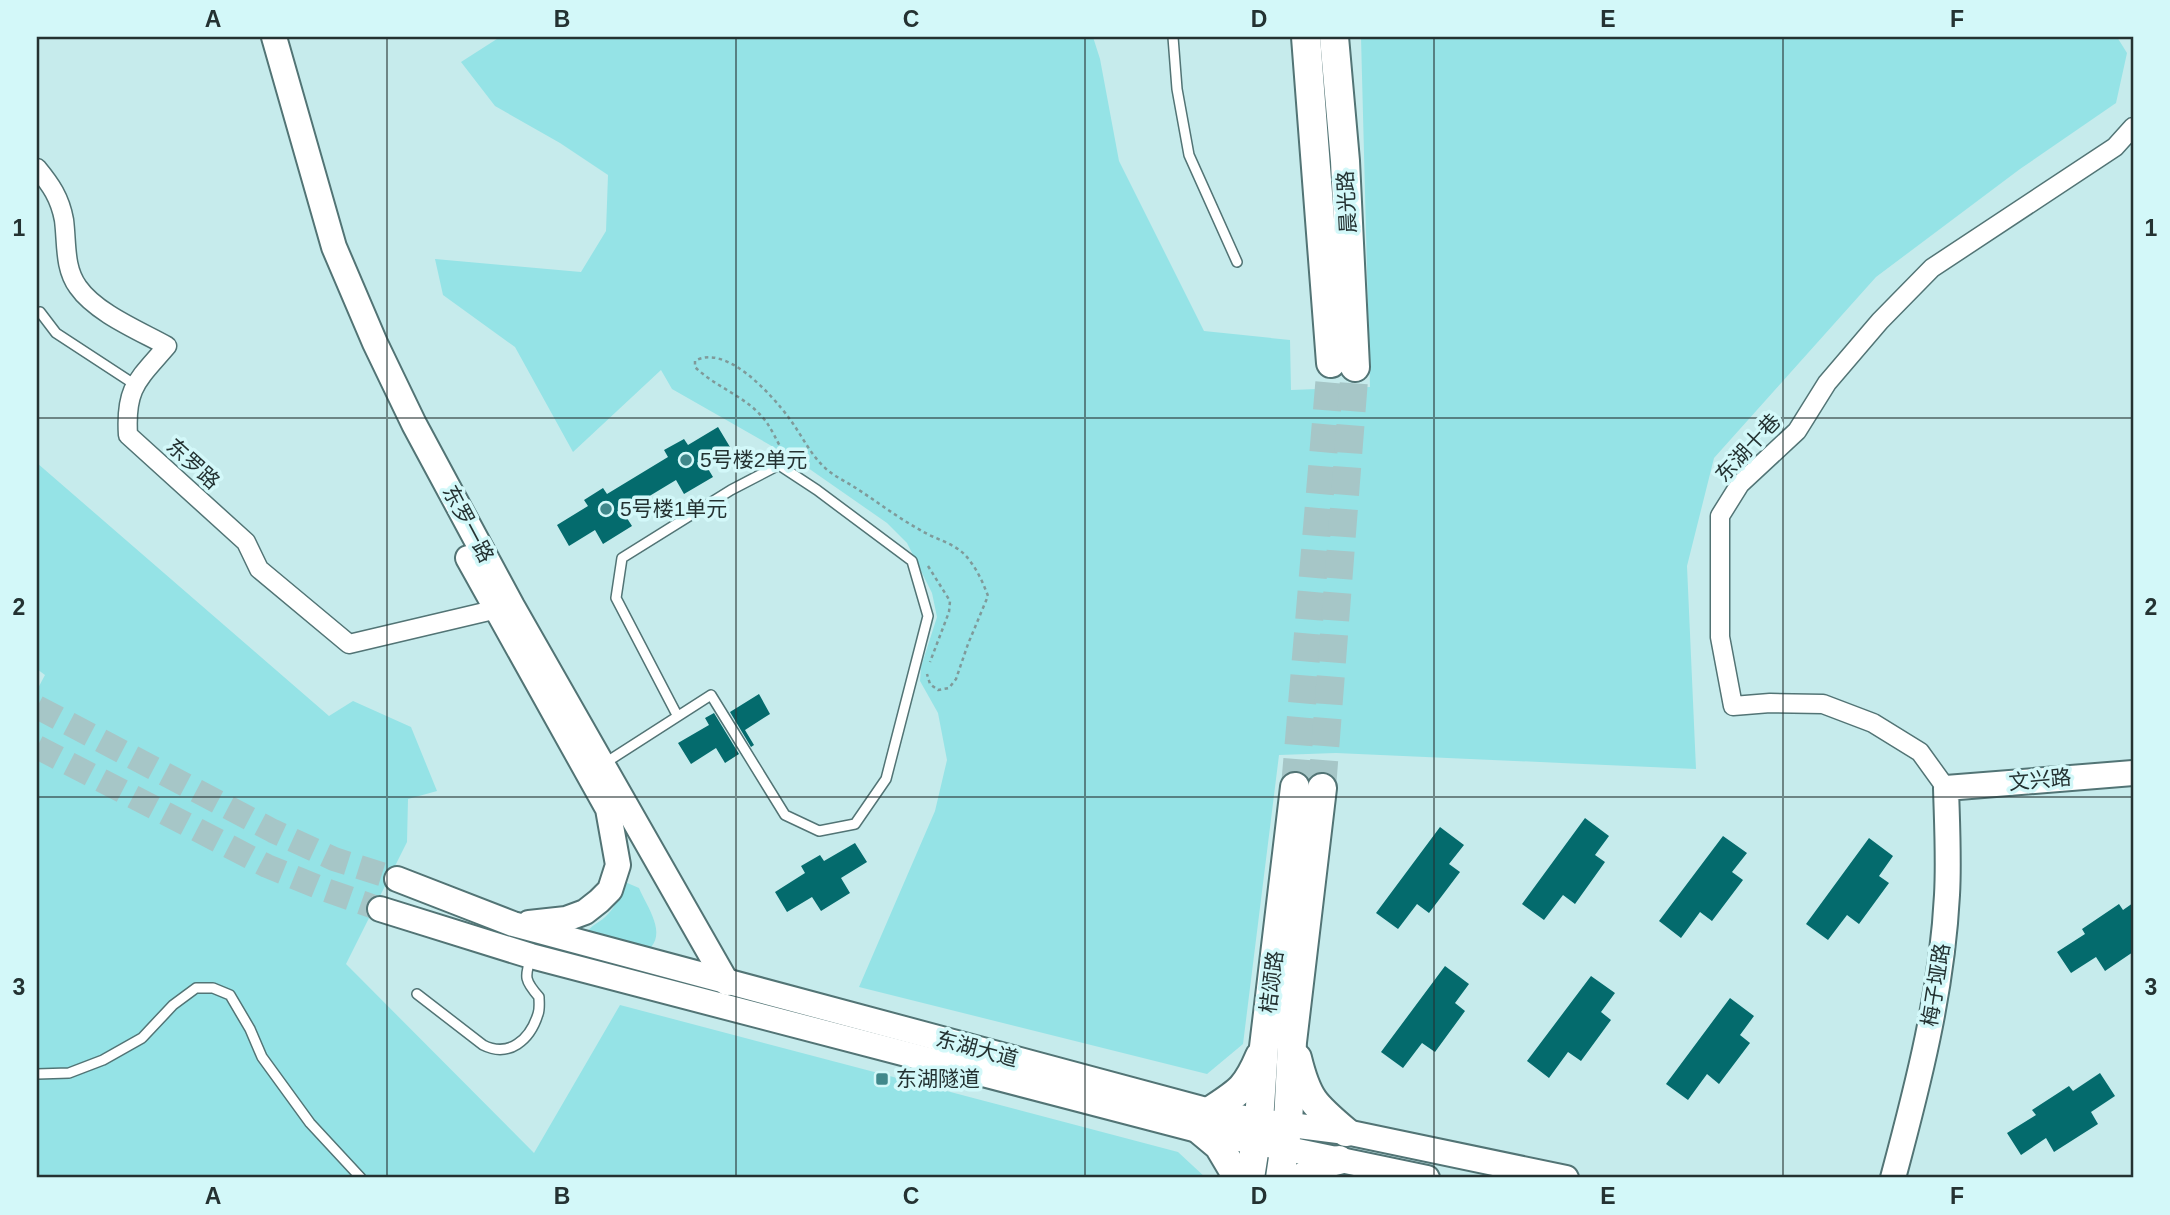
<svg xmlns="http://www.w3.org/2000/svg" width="2170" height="1215" viewBox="0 0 2170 1215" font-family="Helvetica,'Noto Sans SC',sans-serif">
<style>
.green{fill:#95e3e6}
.building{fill:#046b6d}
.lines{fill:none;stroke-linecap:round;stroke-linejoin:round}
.secondary-tunnel{stroke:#a6c6c7;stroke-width:24;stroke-dasharray:24 12;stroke-linecap:butt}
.primary-tunnel{stroke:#a6c6c7;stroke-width:28;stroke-dasharray:28 14;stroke-linecap:butt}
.lane-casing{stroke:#527475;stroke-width:12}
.street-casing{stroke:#527475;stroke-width:21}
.secondary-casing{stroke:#527475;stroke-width:28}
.primary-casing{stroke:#527475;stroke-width:32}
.path{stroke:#7f9a9a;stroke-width:2.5;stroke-dasharray:3.5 3.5;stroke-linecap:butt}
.lane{stroke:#fff;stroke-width:9}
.street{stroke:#fff;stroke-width:18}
.secondary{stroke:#fff;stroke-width:24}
.primary{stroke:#fff;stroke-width:28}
.grid{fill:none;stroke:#243232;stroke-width:2;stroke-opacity:0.55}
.poi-dot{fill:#40888b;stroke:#d3f8f9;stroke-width:2.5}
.labels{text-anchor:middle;stroke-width:7;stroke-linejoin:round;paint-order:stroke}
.street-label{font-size:21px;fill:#243232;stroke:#d3f8f9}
.poi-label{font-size:21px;fill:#243232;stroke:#d3f8f9;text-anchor:start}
.neatline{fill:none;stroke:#243232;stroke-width:2.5}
.grid-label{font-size:23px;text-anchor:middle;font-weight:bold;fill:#243232}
</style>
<rect width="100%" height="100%" fill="#c6ebec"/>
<!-- green -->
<g class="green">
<path d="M 500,37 L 1093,37 L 1100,59 L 1119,161 L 1204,331 L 1290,340 L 1291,390 L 1370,387 L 1361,37 L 2117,37 L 2127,53 L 2116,103 L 2020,169 L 1876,277 L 1714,458 L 1687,566 L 1696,769 L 1336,753 L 1279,755 L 1243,1044 L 1207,1074 L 859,987 L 935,811 L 947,760 L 938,713 L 920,681 L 921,667 L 937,617 L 932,593 L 907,543 L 887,523 L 798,461 L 672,389 L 661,370 L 573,452 L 515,347 L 443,295 L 435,259 L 581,272 L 606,231 L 608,175 L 560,143 L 495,106 L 461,62 Z"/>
<path d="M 37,463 L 329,716 L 353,701 L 411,727 L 437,791 L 408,799 L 407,842 L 346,964 L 534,1153 L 620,1005 L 1178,1152 L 1206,1178 L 37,1178 L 37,690 L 45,675 L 37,669 Z"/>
<path d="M 625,882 L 639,888 C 647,907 668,934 648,950 L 585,936 C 590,924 601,923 609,913 C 617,905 620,892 625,882 Z"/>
</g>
<!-- building -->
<g class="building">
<path d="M 718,427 L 730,447 L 704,462 L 713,477 L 684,494 L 676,480 L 623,512 L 632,526 L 603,544 L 595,530 L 569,546 L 557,525 L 588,506 L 584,500 L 603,488 L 607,494 L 668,457 L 664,450 L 684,439 L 688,445 Z"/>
<path d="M 759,694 L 770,714 L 745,730 L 754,745 L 751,747 L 730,712 Z"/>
<path d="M 714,713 L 739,754 L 725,763 L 716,748 L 691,764 L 678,743 L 709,725 L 705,718 Z"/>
<path d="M 1585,818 L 1609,836 L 1595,855 L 1605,862 L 1575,904 L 1563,895 L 1544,920 L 1522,904 Z"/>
<path d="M 1440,827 L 1464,845 L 1449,864 L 1460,872 L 1429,913 L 1417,904 L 1398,929 L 1376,913 Z"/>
<path d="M 1723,836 L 1747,853 L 1732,872 L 1743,880 L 1712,921 L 1700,912 L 1681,938 L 1659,921 Z"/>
<path d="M 1869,838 L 1893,856 L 1879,876 L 1889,883 L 1859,924 L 1847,915 L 1828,940 L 1806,924 Z"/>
<path d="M 855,843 L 867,862 L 841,878 L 850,893 L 821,911 L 812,897 L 787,912 L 775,892 L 805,873 L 801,866 L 820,855 L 824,861 Z"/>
<path d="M 2133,903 L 2133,952 L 2105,971 L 2096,957 L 2071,973 L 2057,952 L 2085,934 L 2082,929 L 2119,904 L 2123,910 Z"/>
<path d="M 1445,966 L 1469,984 L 1455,1003 L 1465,1011 L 1435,1052 L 1422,1043 L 1403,1068 L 1381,1052 Z"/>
<path d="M 1591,976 L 1615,993 L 1601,1012 L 1611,1020 L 1581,1061 L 1568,1052 L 1549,1078 L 1527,1061 Z"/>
<path d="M 1730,998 L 1754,1016 L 1740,1035 L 1750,1043 L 1719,1084 L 1707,1074 L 1688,1100 L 1666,1084 Z"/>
<path d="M 2100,1073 L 2115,1096 L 2091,1112 L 2098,1124 L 2054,1152 L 2046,1138 L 2021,1155 L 2007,1133 L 2036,1115 L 2032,1110 L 2069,1086 L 2073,1091 Z"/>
</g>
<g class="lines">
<!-- secondary-tunnel -->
<g class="secondary-tunnel">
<path d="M 37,707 L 273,831 L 334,859 L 397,879"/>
<path d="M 37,747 L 267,866 L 323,889 L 380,909"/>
</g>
<!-- primary-tunnel -->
<g class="primary-tunnel">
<path d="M 1295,787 L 1331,363"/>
<path d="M 1322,788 L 1355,367"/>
</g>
<!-- lane casing -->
<g class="lane-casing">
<g id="lane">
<path d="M 1173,37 L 1177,89 L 1189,155 L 1237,262"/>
<path d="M 40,312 L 56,333 L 134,384"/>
<path d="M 605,763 L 711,695 L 785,815 L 819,831 L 855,824 L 886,779 L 928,616 L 912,561 L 817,490 L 779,465 L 731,490 L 622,558 L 616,598 L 677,715"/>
<path d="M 417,994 L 483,1045 C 509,1058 530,1040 538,1014 C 540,1009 539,1002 539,997 C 525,981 524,977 531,958"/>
<path d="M 37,1074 L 69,1073 L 103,1060 L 142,1038 L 173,1005 L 196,988 L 213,988 L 230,995 L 250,1029 L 262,1057 L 310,1123 L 361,1178"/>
</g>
</g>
<!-- street casing -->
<g class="street-casing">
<g id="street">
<path d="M 37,168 C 51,185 60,198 64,220 C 67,243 64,268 78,287 C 96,313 140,331 167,346 C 138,380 125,387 128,435 L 246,542 L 259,569 L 349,644 L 506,607"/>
<path d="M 1946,788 L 1920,752 L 1873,723 L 1823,704 L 1770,703 L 1733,706 L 1720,637 L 1720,516 L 1740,484 L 1797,431 L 1827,383 L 1880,321 L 1932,268 L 2115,147 L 2133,127"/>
</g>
</g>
<!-- secondary casing -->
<g class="secondary-casing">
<g id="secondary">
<path d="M 274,37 L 334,247 L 375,343 L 414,424 L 512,606 L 727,983"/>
<path d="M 468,558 L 608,809 L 618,865 L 610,890 L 599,901 L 585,912 L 566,919 L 529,923"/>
<path d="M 397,879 L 513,924 L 1210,1111 L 1259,1121 L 1346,1132 L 1566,1178"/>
<path d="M 380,909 L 531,956 L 1201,1131 L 1427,1178"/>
<path d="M 1893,1178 C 1918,1085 1942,992 1947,895 C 1949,860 1947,824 1946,788 L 2133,773"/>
</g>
</g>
<!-- primary casing -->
<g class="primary-casing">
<g id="primary">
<path d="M 1306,37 L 1331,363"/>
<path d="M 1334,37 L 1345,161 L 1355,367"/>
<path d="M 1297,1058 C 1307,1099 1314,1105 1346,1132"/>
<path d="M 1210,1111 C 1239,1092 1246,1089 1260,1056"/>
<path d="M 1201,1131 L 1219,1146 L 1238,1178"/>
<path d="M 1250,1178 L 1259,1121 L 1264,1047 L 1295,787"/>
<path d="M 1280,1178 L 1288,1123 L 1292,1042 L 1322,788"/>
<path d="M 1301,1178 L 1323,1164 L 1339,1160"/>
</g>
</g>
<!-- path -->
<g class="path">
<path d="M 780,451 L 781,448 C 776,439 772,430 767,423 C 749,397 716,388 695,367 L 695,361 C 726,343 772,395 789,418 C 801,434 809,452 823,466 C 833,476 847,482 859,490 C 880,504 900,519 922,531 C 935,539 953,543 964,554 C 975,565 983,582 988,596 L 968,644 L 956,679 L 949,688 L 938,690 L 930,684 L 927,674"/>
<path d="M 928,566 L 950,601 L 949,612 L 930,662"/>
</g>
<!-- lane -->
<use href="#lane" class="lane"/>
<!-- street -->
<use href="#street" class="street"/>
<!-- secondary -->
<use href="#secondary" class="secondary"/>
<!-- primary -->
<use href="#primary" class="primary"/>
</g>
<!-- grid -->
<path class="grid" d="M 387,37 L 387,1178M 736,37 L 736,1178M 1085,37 L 1085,1178M 1434,37 L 1434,1178M 1783,37 L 1783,1178M 37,418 L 2133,418M 37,797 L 2133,797"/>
<!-- markers -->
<g class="poi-dot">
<circle cx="686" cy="460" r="7"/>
<circle cx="606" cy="509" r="7"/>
<rect x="875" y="1072" width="14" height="14" rx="3.5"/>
</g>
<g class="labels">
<!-- street labels -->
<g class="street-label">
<text transform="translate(1347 202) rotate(-93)" y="7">晨光路</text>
<text transform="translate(1748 448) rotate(-47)" y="7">东湖十巷</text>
<text transform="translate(193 464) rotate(42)" y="7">东罗路</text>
<text transform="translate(468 524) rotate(62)" y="7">东罗一路</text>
<text transform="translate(2040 780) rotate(-5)" y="7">文兴路</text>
<text transform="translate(1272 982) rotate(-83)" y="7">桔颂路</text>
<text transform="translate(1936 985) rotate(-81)" y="7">梅子垭路</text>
<text transform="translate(977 1049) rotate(15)" y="7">东湖大道</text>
</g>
<!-- poi labels -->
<g class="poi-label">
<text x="700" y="467">5号楼2单元</text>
<text x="620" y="516">5号楼1单元</text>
<text x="896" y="1086">东湖隧道</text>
</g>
</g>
<!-- border -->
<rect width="2170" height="1215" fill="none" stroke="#d3f8f9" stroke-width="77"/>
<rect x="38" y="38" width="2094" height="1138" class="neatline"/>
<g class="grid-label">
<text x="213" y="27">A</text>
<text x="562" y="27">B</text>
<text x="911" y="27">C</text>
<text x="1259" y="27">D</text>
<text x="1608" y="27">E</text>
<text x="1957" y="27">F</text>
<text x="19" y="236">1</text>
<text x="2151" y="236">1</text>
<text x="19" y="615">2</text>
<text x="2151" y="615">2</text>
<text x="19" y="995">3</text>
<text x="2151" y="995">3</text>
<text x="213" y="1204">A</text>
<text x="562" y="1204">B</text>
<text x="911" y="1204">C</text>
<text x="1259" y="1204">D</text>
<text x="1608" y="1204">E</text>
<text x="1957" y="1204">F</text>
</g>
</svg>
